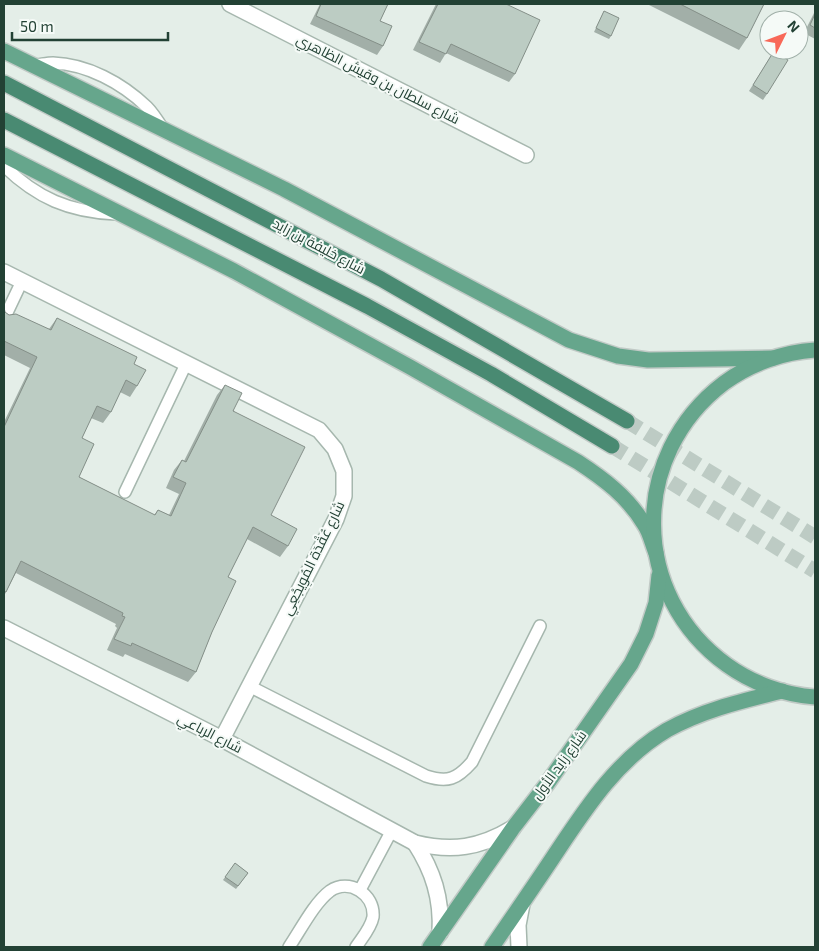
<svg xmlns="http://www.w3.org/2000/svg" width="819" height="951" viewBox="0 0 819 951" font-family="'Exo 2',Cairo,sans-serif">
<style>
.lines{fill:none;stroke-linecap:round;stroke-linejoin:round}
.trunk-tunnel{stroke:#bdcbc4;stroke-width:15;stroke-dasharray:15 8;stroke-linecap:butt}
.service-casing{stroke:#a6b7ae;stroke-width:14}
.minor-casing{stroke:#a6b7ae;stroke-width:18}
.primary-casing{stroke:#c1cac6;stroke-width:18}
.trunk-casing{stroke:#c1cac6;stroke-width:18}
.service{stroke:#fff;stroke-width:11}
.minor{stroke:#fff;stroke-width:15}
.primary{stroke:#66a68c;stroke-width:15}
.trunk{stroke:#498a72;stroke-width:15}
.wall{fill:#a2afa8}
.building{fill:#bcccc3;stroke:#848f88}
.labels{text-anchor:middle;stroke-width:4;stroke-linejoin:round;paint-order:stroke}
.street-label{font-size:14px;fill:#224134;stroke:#f5faf7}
</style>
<rect width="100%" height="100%" fill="#e4eee8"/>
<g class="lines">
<!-- trunk-tunnel -->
<g class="trunk-tunnel">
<path d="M 627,421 L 815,537"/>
<path d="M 612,446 L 815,571"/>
</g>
<!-- service casing -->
<g class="service-casing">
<g id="service">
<path d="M 33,65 C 39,65 46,63 53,63 C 87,64 122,83 147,107 C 153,113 158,121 163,129"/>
<path d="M 4,166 C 37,198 69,212 116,214"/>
<path d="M 4,319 L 22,281"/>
<path d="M 125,492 L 186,364"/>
<path d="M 249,686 L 426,776 C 448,783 457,779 472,762 L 540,626"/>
<path d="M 360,890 L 392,830"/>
<path d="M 289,947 C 300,931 314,903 330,891 C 349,878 375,894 373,917 C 371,928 362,938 356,947"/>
</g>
</g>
<!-- minor casing -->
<g class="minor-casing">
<g id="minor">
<path d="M 230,4 L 526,155"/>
<path d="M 4,272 L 319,430 L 335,449 L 344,471 L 344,496 L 336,519 L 222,739"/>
<path d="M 4,628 L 222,739 L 415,843 C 452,852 480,848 513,828"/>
<path d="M 415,843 C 433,871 442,898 440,933"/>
<path d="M 519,947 L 518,925 L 522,904"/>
</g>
</g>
<!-- primary casing -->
<g class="primary-casing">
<g id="primary">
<path d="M 4,51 L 284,189 L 569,340 L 618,356 L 648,360 L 773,358"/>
<path d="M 4,155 L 234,271 L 410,367 L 578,462 C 604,479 628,497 644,524 C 650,532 652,544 656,553"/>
<path d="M 815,350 C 783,352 750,364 724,383 C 629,455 630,595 727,665 C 752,683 784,695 815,697"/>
<path d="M 430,947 L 513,828 L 547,784 L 631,664 L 646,634 L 656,603 L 659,575"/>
<path d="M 492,947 C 512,918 532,889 552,859 C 584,811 616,760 667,730 C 703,710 742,701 782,691"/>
</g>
</g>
<!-- trunk casing -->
<g class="trunk-casing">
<g id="trunk">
<path d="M 4,83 L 381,279 L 627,421"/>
<path d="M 4,120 L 367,306 L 491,374 L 612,446"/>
</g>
</g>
<!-- service -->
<use href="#service" class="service"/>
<!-- minor -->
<use href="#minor" class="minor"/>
<!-- primary -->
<use href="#primary" class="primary"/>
<!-- trunk -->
<use href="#trunk" class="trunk"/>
</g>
<!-- wall -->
<g class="wall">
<path d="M 320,4 L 388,4 L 380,21 L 383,46 L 377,55 L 310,24 Z"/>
<path d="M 436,4 L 506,4 L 515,74 L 509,82 L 446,53 L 440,63 L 413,50 Z"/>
<path d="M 647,4 L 764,4 L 747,38 L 739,50 Z"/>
<path d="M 604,11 L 611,36 L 609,39 L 594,32 Z"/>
<path d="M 815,11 L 815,39 L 804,33 Z"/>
<path d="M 774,51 L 767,94 L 763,100 L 749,91 Z"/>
<path d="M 4,307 L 5,312 L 9,315 L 49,329 L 57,318 L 134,364 L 137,386 L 130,397 L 120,392 L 111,412 L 103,423 L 91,418 L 82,438 L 79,477 L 154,515 L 158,510 L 169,515 L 179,494 L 166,488 L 174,470 L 182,460 L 184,461 L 217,395 L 225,385 L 271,515 L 288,546 L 280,557 L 247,539 L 228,577 L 212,632 L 196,672 L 188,682 L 125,654 L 123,657 L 107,650 L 117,628 L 115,626 L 116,624 L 16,573 L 4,596 L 4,422 L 30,368 L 4,355 Z"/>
<path d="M 235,863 L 248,873 L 236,889 L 223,880 Z"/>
</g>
<!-- building -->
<g class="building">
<path d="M 321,4 L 388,4 L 380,21 L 392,26 L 383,46 L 316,16 Z"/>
<path d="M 438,4 L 506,4 L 540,20 L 515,74 L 451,44 L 446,54 L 419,42 Z"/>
<path d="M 680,4 L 764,4 L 747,38 Z"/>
<path d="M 604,11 L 619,18 L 611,36 L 596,28 Z"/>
<path d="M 815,14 L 815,28 L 810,25 Z"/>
<path d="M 774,51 L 788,60 L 767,94 L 753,85 Z"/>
<path d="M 4,307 L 5,312 L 9,315 L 16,314 L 51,330 L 57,318 L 137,357 L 134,364 L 146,370 L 137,386 L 126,380 L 111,412 L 97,406 L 82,438 L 94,444 L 79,477 L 155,515 L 158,510 L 171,516 L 186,483 L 173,477 L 182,460 L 186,462 L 225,385 L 242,393 L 233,411 L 305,447 L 271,515 L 297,529 L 288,546 L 253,527 L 228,577 L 236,581 L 212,632 L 196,672 L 132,643 L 131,646 L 114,639 L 125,617 L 122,616 L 123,613 L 21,561 L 6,592 L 4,591 L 4,427 L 37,357 L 4,341 Z"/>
<path d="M 235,863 L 248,873 L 238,886 L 225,877 Z"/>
</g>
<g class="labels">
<!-- street labels -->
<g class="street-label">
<text transform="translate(378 79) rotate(27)" y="5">شارع سلطان بن وقيش الظاهري</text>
<text transform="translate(319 246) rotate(28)" y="5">شارع خليفة بن زايد</text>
<text transform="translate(313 558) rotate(-64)" y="5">شارع عُقْدَة المُوِيجْعِي</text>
<text transform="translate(210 733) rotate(27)" y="5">شارع الرباعي</text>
<text transform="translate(559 765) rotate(-54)" y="5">شارع زايد الأول</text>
</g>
</g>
<!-- border -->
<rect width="819" height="951" fill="none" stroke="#224134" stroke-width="10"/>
<!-- north arrow -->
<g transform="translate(784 35) rotate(48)"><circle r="24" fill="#f5faf7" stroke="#a1b0a9"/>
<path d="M0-4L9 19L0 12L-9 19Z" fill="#f86858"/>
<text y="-8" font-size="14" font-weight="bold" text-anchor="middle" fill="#224134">N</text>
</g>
<!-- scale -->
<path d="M12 32v8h156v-8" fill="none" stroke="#224134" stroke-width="2.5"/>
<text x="20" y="32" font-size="15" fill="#224134" stroke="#f5faf7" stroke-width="4" paint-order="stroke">50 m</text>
</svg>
